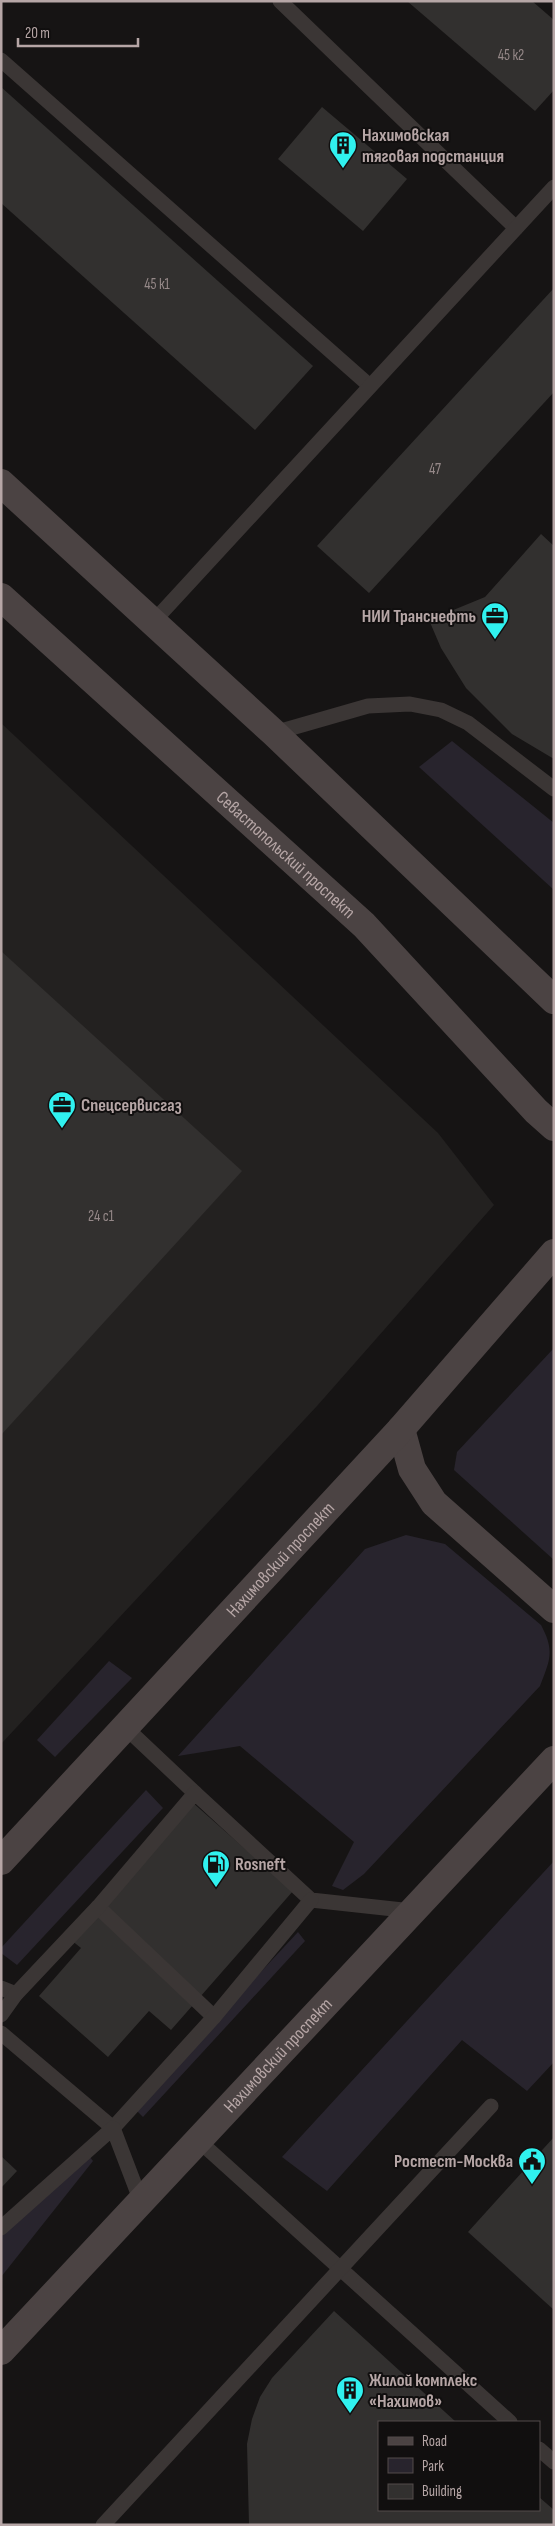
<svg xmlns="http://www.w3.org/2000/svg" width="555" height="2526" viewBox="0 0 555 2526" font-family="'Sofia Sans Condensed',sans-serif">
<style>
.built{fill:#232120}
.green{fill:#28242d}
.building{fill:#32302f}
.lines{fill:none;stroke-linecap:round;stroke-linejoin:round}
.lane{stroke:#3b3635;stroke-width:15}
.secondary{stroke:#4b4343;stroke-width:28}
.labels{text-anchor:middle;stroke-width:4;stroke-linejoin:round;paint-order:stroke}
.number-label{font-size:15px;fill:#958888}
.poi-label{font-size:18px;font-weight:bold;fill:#b6a6a6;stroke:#110f0f;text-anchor:start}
.street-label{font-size:18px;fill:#b6a6a6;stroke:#110f0f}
</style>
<rect width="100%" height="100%" fill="#161414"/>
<!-- built -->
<path class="built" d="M 1,723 L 438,1133 L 494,1205 L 317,1406 L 1,1744 Z"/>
<!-- green -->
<g class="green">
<path d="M 452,741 L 554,823 L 554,890 L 419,767 Z"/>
<path d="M 554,1348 L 554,1560 L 454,1470 L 457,1452 Z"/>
<path d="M 406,1535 L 445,1544 L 541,1625 C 555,1651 550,1660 540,1686 L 364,1874 L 343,1890 L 332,1886 L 354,1842 L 240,1746 L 178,1756 L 365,1549 Z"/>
<path d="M 109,1661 L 132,1678 L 55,1757 L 37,1740 Z"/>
<path d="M 146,1790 L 163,1808 L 17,1965 L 1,1953 L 1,1948 Z"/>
<path d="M 554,1861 L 554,2062 L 527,2091 L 462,2040 L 327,2191 L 282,2157 Z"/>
<path d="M 298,1932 L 305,1941 L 143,2117 L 134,2108 Z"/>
<path d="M 86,2152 L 93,2161 L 1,2277 L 1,2236 Z"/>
</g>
<!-- building -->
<g class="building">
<path d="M 407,1 L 532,1 L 554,20 L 554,90 L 535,111 Z"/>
<path d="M 1,87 L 313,366 L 255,430 L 1,203 Z"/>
<path d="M 322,107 L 407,179 L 363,231 L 278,159 Z"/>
<path d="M 554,288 L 554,392 L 369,593 L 317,546 Z"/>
<path d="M 541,534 L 554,546 L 554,759 L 512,734 L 466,688 L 441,648 L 429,620 L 485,597 Z"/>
<path d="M 1,951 L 242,1171 L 1,1435 Z"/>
<path d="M 192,1802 L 293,1891 L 171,2030 L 149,2011 L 108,2057 L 39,1996 L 81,1948 L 71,1940 Z"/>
<path d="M 554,2137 L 554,2310 L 468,2232 Z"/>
<path d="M 1,2156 L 17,2171 L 1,2188 Z"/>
<path d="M 334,2311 L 456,2422 L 379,2422 L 379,2510 L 539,2510 L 539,2497 L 554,2510 L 554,2525 L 249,2525 L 247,2444 L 252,2419 L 260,2397 L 272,2378 Z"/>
</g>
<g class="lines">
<!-- lane -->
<g class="lane">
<path d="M 280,1 L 516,228"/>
<path d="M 1,60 L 370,386"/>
<path d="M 153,622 L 554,187"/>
<path d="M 274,733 L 368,706 L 410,704 L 441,710 L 468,723 L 554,789"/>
<path d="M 125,1727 L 195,1793"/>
<path d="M 98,1907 L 214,2017"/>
<path d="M 1,1988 L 16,1994"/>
<path d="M 1,2015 L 16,1994 L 98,1907 L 195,1793 L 311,1900 L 412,1911"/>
<path d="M 1,2033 L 113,2128 L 214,2017 L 311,1900"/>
<path d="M 199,2141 L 510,2422"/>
<path d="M 1,2228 L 113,2128 L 142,2204"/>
<path d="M 539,2449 L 554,2462"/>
<path d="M 103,2525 L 491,2106"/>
</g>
<!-- secondary -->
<g class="secondary">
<path d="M 1,483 L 274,733 L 554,1000"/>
<path id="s1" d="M 1,597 L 364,925 L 536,1111 L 554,1127"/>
<path d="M 401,1429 L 412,1469 L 434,1503 L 554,1609"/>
<path id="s2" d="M 1,1861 L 401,1429 L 554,1253"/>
<path id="s3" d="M 1,2351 L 554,1760"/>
</g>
</g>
<!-- icons -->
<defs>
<g id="building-pin" transform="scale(1.4375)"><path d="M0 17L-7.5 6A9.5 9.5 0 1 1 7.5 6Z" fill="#30f1ef" stroke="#110f0f"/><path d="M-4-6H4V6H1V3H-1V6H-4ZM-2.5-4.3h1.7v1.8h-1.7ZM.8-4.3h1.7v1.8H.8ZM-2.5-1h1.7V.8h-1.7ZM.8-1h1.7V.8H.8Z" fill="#111"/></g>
<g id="office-pin" transform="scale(1.4375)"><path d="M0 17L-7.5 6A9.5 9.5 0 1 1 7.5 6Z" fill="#30f1ef" stroke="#110f0f"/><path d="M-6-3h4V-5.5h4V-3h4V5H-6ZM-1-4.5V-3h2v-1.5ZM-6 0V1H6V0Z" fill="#111"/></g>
<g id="fuel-pin" transform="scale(1.4375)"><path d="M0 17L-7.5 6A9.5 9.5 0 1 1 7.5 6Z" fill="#30f1ef" stroke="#110f0f"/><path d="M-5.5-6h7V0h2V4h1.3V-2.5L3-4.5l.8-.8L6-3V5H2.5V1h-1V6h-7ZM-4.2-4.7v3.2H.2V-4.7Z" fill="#111"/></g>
<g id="civic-pin" transform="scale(1.4375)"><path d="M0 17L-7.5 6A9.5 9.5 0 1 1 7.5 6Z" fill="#30f1ef" stroke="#110f0f"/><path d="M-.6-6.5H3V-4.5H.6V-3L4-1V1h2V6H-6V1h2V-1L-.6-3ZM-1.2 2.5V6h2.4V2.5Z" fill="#111"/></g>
</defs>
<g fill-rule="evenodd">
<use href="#building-pin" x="343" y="145"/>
<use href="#office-pin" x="495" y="616"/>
<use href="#office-pin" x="62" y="1105"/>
<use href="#fuel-pin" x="216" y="1864"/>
<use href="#civic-pin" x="532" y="2161"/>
<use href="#building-pin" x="350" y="2390"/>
</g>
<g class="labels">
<!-- number labels -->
<g class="number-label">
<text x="511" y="60">45 к2</text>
<text x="157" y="289">45 к1</text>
<text x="435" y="474">47</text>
<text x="101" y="1221">24 с1</text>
</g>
<!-- poi labels -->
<g class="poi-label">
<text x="362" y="141">Нахимовская<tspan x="362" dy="21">тяговая подстанция</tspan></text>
<text x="476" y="622" text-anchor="end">НИИ Транснефть</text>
<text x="81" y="1111">Спецсервисгаз</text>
<text x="235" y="1870">Rosneft</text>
<text x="513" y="2167" text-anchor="end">Ростест-Москва</text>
<text x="369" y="2386">Жилой комплекс<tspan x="369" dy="21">«Нахимов»</tspan></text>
</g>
<!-- street labels -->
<g class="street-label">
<text dy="6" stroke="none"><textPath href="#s1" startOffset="384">Севастопольский проспект</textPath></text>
<text dy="6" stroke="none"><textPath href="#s2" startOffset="411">Нахимовский проспект</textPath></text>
<text dy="6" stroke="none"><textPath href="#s3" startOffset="405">Нахимовский проспект</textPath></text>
</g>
</g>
<!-- border -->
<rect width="555" height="2526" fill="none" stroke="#b6a6a6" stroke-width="5"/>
<!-- legend -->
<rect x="378" y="2421" width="162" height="90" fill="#110f0f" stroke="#534b4b"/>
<rect x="388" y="2437" width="25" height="8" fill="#4b4343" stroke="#534b4b"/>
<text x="422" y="2446" font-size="15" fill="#b6a6a6">Road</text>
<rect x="388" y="2458" width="25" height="15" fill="#28242d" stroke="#534b4b"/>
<text x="422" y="2471" font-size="15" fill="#b6a6a6">Park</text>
<rect x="388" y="2484" width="25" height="15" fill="#32302f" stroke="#534b4b"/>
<text x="422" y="2496" font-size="15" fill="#b6a6a6">Building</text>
<!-- scale -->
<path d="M18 38v8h120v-8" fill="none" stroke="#b6a6a6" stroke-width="2.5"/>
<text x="25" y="38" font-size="15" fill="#b6a6a6" stroke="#110f0f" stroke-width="4" paint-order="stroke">20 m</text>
</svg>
